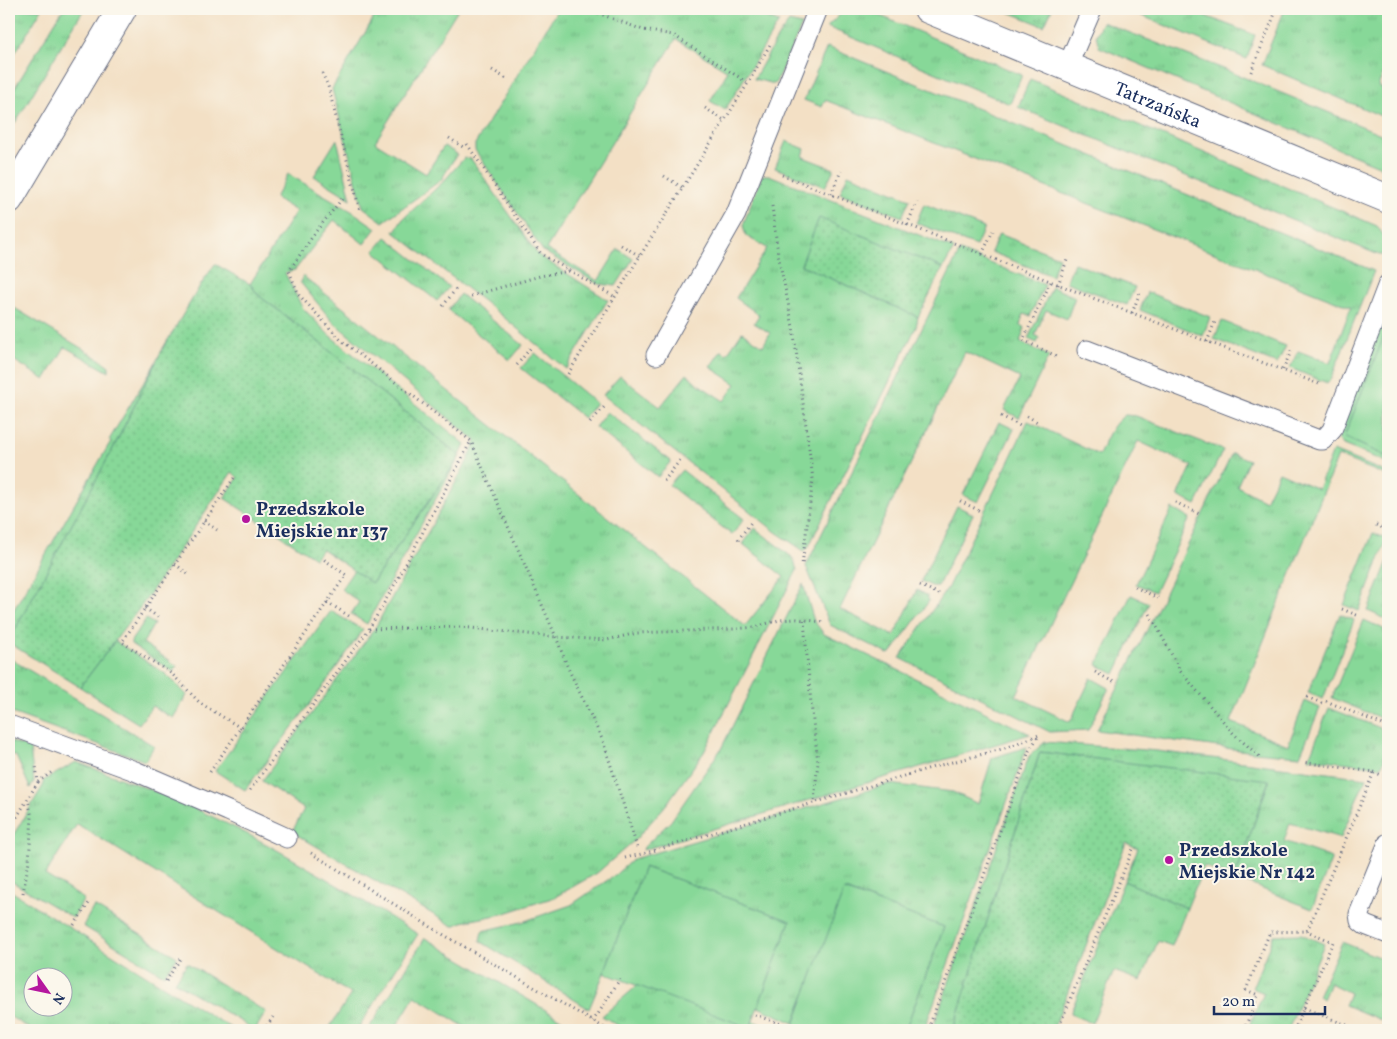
<svg xmlns="http://www.w3.org/2000/svg" width="1397" height="1039" viewBox="0 0 1397 1039" font-family="Vollkorn,serif">
<style>
.grass{fill:url(#grass-tufts);stroke:#51847b;fill-rule:evenodd}
.park{fill:url(#park-dots);stroke:#51847b}
.garden{fill:#87d898;stroke:#51847b}
.lines{fill:none;stroke-linecap:round;stroke-linejoin:round}
.service-casing{stroke:#676d82;stroke-width:21}
.minor-casing{stroke:#676d82;stroke-width:30}
.tertiary-casing{stroke:#676d82;stroke-width:30}
.path{stroke:#676d82;stroke-width:3;stroke-dasharray:1 4;stroke-linecap:butt}
.service{stroke:#fff;stroke-width:19}
.minor{stroke:#fff;stroke-width:28}
.tertiary{stroke:#fff;stroke-width:28}
.poi-dot{fill:#b5179e;stroke:#fbf7ec;stroke-width:2}
.labels{text-anchor:middle;stroke-width:4;stroke-linejoin:round;paint-order:stroke}
.street-label{font-size:19px;fill:#1b2f5e;stroke:#fbf7ec}
.poi-label{font-size:19px;font-weight:bold;fill:#1b2f5e;stroke:#fbf7ec;text-anchor:start}
</style>
<defs>
<pattern id="grass-tufts" width="24" height="20" patternUnits="userSpaceOnUse" patternTransform="scale(1.25)"><rect width="24" height="20" fill="#87d898"/><path d="M3 7l-1-3M5 7V3M7 7l1-3M15 17l-1-3M17 17v-4M19 17l1-3" fill="none" stroke="#74ba85"/></pattern>
<pattern id="park-dots" width="8" height="8" patternUnits="userSpaceOnUse" patternTransform="scale(1.25)"><rect width="8" height="8" fill="#87d898"/><path d="M2 2h.1M6 6h.1" fill="none" stroke="#74ba85" stroke-width="1.8" stroke-linecap="round"/></pattern>
</defs>
<rect width="100%" height="100%" fill="#fbf7ec"/>
<filter id="ink" filterUnits="userSpaceOnUse"><feTurbulence type="fractalNoise" baseFrequency=".02" numOctaves="2"/><feDisplacementMap in="SourceGraphic" scale="10" xChannelSelector="R" yChannelSelector="G"/><feConvolveMatrix kernelMatrix="1 2 1 2 8 2 1 2 1" color-interpolation-filters="sRGB"/></filter>
<filter id="wash" filterUnits="userSpaceOnUse"><feTurbulence type="fractalNoise" baseFrequency=".0096" numOctaves="4" result="noise"/><feDisplacementMap in="SourceGraphic" scale="20" xChannelSelector="R" yChannelSelector="G"/><feGaussianBlur stdDeviation="1.12" result="paint"/><feColorMatrix in="noise" values="0 0 0 0 0 0 0 0 0 0 0 0 0 0 0 0 0 1.4 0 .05"/><feComposite in="paint" operator="in"/></filter>
<g filter="url(#wash)">
<rect width="100%" height="100%" fill="#f3e0c5"/>
<!-- grass -->
<g class="grass">
<path d="M 9,9 L 42,9 L 9,63 Z"/>
<path d="M 63,9 L 84,9 L 15,123 L 9,119 L 9,97 Z"/>
<path d="M 379,9 L 458,9 L 375,142 L 426,174 L 444,146 L 457,154 L 441,180 L 383,222 L 363,207 L 332,89 Z"/>
<path d="M 558,9 L 745,9 L 779,22 L 725,110 L 710,101 L 728,71 L 676,39 L 546,249 L 598,281 L 618,249 L 633,259 L 616,286 L 598,284 L 543,251 L 475,150 L 475,144 Z"/>
<path d="M 846,9 L 864,9 L 1022,75 L 1010,104 L 827,27 Z"/>
<path d="M 1001,9 L 1052,9 L 1044,26 Z"/>
<path d="M 1125,9 L 1187,9 L 1255,35 L 1247,59 Z"/>
<path d="M 1285,9 L 1388,9 L 1388,62 L 1378,86 L 1388,91 L 1388,119 L 1262,65 Z"/>
<path d="M 789,22 L 802,25 L 775,84 L 754,79 L 779,35 Z"/>
<path d="M 1102,22 L 1221,68 L 1388,137 L 1388,170 L 1099,47 L 1096,35 Z"/>
<path d="M 827,47 L 1374,271 L 1331,379 L 1327,383 L 1290,368 L 1298,351 L 1330,363 L 1351,307 L 825,100 L 822,107 L 804,100 Z"/>
<path d="M 1030,79 L 1377,226 L 1384,236 L 1385,255 L 1379,255 L 1018,107 Z"/>
<path d="M 337,139 L 351,199 L 314,176 Z"/>
<path d="M 786,141 L 805,149 L 803,157 L 834,169 L 825,187 L 775,168 Z"/>
<path d="M 464,158 L 471,159 L 538,255 L 608,300 L 566,369 L 501,315 L 394,232 L 403,219 L 444,181 Z"/>
<path d="M 288,174 L 353,212 L 376,228 L 364,244 L 334,220 L 295,270 L 285,273 L 302,307 L 329,335 L 465,444 L 460,456 L 411,543 L 367,624 L 351,614 L 359,602 L 341,589 L 354,570 L 373,582 L 460,456 L 295,323 L 259,296 L 250,284 L 296,211 L 275,198 Z"/>
<path d="M 848,174 L 910,199 L 902,217 L 840,193 Z"/>
<path d="M 762,175 L 769,175 L 954,249 L 943,268 L 819,219 L 801,265 L 918,317 L 916,327 L 808,548 L 804,551 L 776,532 L 603,395 L 620,376 L 660,407 L 687,374 L 698,384 L 724,401 L 736,384 L 710,367 L 721,351 L 727,354 L 742,332 L 763,346 L 770,333 L 754,323 L 759,315 L 736,298 L 767,248 L 746,236 L 743,225 Z"/>
<path d="M 924,204 L 984,228 L 976,246 L 916,223 Z"/>
<path d="M 999,234 L 1059,257 L 1052,276 L 991,252 Z"/>
<path d="M 386,237 L 449,287 L 437,301 L 374,251 Z"/>
<path d="M 960,251 L 1045,285 L 1030,316 L 1024,314 L 1020,325 L 1025,328 L 1020,342 L 1049,356 L 1019,418 L 1004,410 L 1020,378 L 965,352 L 840,609 L 894,636 L 917,590 L 927,596 L 929,601 L 892,652 L 888,654 L 830,625 L 806,566 Z"/>
<path d="M 1074,263 L 1135,287 L 1127,305 L 1066,282 Z"/>
<path d="M 303,276 L 745,626 L 784,577 L 743,544 L 755,528 L 793,558 L 797,570 L 704,752 L 665,806 L 636,839 L 597,873 L 555,897 L 502,914 L 462,922 L 453,926 L 292,832 L 304,809 L 262,781 L 375,628 L 468,460 L 476,441 L 333,322 L 300,282 Z"/>
<path d="M 1052,287 L 1075,297 L 1067,319 L 1046,310 L 1035,335 L 1039,338 L 1037,343 L 1028,339 Z"/>
<path d="M 1147,292 L 1210,317 L 1203,336 L 1140,310 Z"/>
<path d="M 460,294 L 523,345 L 510,360 L 448,310 Z"/>
<path d="M 11,306 L 98,358 L 109,366 L 109,372 L 65,347 L 45,380 L 9,357 L 9,310 Z"/>
<path d="M 1388,308 L 1388,326 L 1344,437 L 1388,457 L 1388,463 L 1343,445 L 1338,439 Z"/>
<path d="M 1222,321 L 1286,346 L 1277,364 L 1214,339 Z"/>
<path d="M 535,353 L 596,403 L 584,418 L 521,368 Z"/>
<path d="M 156,362 L 115,445 L 9,641 L 9,618 L 111,441 L 109,440 Z"/>
<path d="M 607,412 L 671,461 L 658,477 L 595,427 Z"/>
<path d="M 1125,415 L 1136,416 L 1223,450 L 1196,505 L 1178,496 L 1192,466 L 1138,441 L 1016,696 L 1070,722 L 1091,678 L 1109,688 L 1088,730 L 1050,732 L 900,658 L 948,587 L 1028,421 L 1099,455 C 1106,440 1111,425 1125,415 Z"/>
<path d="M 999,422 L 1014,429 L 978,502 L 963,495 Z"/>
<path d="M 1333,451 L 1388,473 L 1388,476 L 1338,456 L 1231,722 L 1288,745 L 1305,701 L 1320,708 L 1300,756 L 1254,752 L 1097,730 L 1153,618 L 1232,453 L 1249,460 L 1237,486 L 1265,501 L 1279,472 L 1318,489 Z"/>
<path d="M 682,470 L 744,519 L 732,535 L 669,485 Z"/>
<path d="M 957,506 L 973,514 L 938,586 L 932,586 L 921,581 Z"/>
<path d="M 1172,509 L 1190,518 L 1155,592 L 1136,584 Z"/>
<path d="M 1373,533 L 1387,539 L 1359,611 L 1344,605 Z"/>
<path d="M 1388,561 L 1388,620 L 1368,611 Z"/>
<path d="M 803,584 L 814,621 L 824,634 L 1030,734 L 643,850 L 644,847 L 671,821 L 721,749 Z"/>
<path d="M 1131,595 L 1149,603 L 1115,674 L 1097,665 Z"/>
<path d="M 331,611 L 363,630 L 325,684 L 245,790 L 215,771 Z"/>
<path d="M 1340,614 L 1354,620 L 1323,699 L 1308,693 Z"/>
<path d="M 146,619 L 154,624 L 143,643 L 177,666 L 173,672 L 131,644 L 131,641 Z"/>
<path d="M 1364,620 L 1388,631 L 1388,721 L 1332,698 Z"/>
<path d="M 9,658 L 154,746 L 145,761 L 9,712 Z"/>
<path d="M 1329,708 L 1388,731 L 1388,751 L 1381,767 L 1309,758 Z"/>
<path d="M 9,741 L 30,748 L 34,782 L 30,788 L 16,756 L 9,754 Z"/>
<path d="M 1045,742 L 1157,751 L 1367,778 L 1357,798 L 1341,838 L 1290,823 L 1284,841 L 1332,858 L 1312,909 L 1235,878 L 1269,781 L 1040,752 L 953,1030 L 932,1030 L 1029,756 Z"/>
<path d="M 1027,747 L 924,1030 L 905,1030 L 944,927 L 845,890 L 794,1023 L 758,1007 L 790,921 L 644,867 L 604,973 L 589,1009 L 480,941 L 482,931 L 522,922 L 571,905 L 615,875 L 633,859 L 889,784 L 953,792 L 978,804 L 992,758 Z"/>
<path d="M 76,762 C 122,779 169,795 213,817 C 284,850 350,894 418,934 L 357,1030 L 328,1030 L 351,994 L 77,824 L 45,875 L 84,899 L 73,918 L 9,880 L 9,842 L 43,786 L 43,781 Z"/>
<path d="M 1124,881 L 1187,908 L 1172,946 L 1158,941 L 1141,981 L 1114,971 L 1092,1023 L 1070,1014 Z"/>
<path d="M 9,890 L 234,1030 L 32,1030 L 9,1016 ZM 32,976 L 62,976 L 62,1006 L 32,1006 Z"/>
<path d="M 94,906 L 177,957 L 164,975 L 83,926 Z"/>
<path d="M 1301,934 L 1324,944 L 1288,1030 L 1247,1030 L 1264,993 L 1252,988 L 1274,935 Z"/>
<path d="M 425,938 L 579,1030 L 470,1030 L 415,996 L 394,1030 L 368,1030 Z"/>
<path d="M 1342,942 L 1388,961 L 1388,1023 L 1345,1005 L 1350,993 L 1330,983 L 1323,999 L 1318,996 Z"/>
<path d="M 187,963 L 266,1012 L 255,1030 L 175,982 Z"/>
<path d="M 638,985 L 750,1028 L 753,1021 L 777,1030 L 626,1030 L 602,1016 Z"/>
</g>
<!-- park -->
<g class="park">
<path d="M 819,218 L 943,268 L 918,317 L 801,265 Z"/>
<path d="M 215,264 L 250,284 L 259,296 L 295,323 L 460,456 L 372,583 L 322,549 L 315,558 L 224,498 L 238,478 L 232,472 L 145,601 L 80,687 L 9,643 L 9,641 L 115,445 L 163,348 L 200,286 Z"/>
<path d="M 1040,752 L 1269,780 L 1235,878 L 1204,866 L 1187,908 L 1124,881 L 1138,848 L 1126,843 L 1053,1030 L 953,1030 Z"/>
</g>
<!-- garden -->
<g class="garden">
<path d="M 1388,326 L 1388,457 L 1344,437 Z"/>
<path d="M 115,641 L 166,674 L 187,695 L 173,718 L 152,706 L 139,724 L 80,687 Z"/>
<path d="M 644,867 L 790,921 L 750,1028 L 604,973 Z"/>
<path d="M 844,890 L 944,927 L 905,1030 L 792,1030 Z"/>
</g>
</g>
<g filter="url(#ink)">
<g class="lines">
<!-- service casing -->
<g class="service-casing">
<g id="service">
<path d="M 1067,67 L 1092,9"/>
<path d="M 1087,350 L 1319,440 L 1323,440 L 1332,430 L 1388,284"/>
<path d="M 656,355 L 736,214 L 818,9"/>
<path d="M 9,725 L 135,771 L 228,811 L 287,838"/>
<path d="M 1388,843 L 1359,914 L 1360,921 L 1365,925 L 1388,934"/>
</g>
</g>
<!-- minor casing -->
<g class="minor-casing">
<path id="minor" d="M 9,199 L 122,9"/>
</g>
<!-- tertiary casing -->
<g class="tertiary-casing">
<g id="tertiary">
<path id="s1" d="M 928,9 L 1388,199"/>
</g>
</g>
<!-- path -->
<g class="path">
<path d="M 547,9 L 550,11"/>
<path d="M 589,9 L 595,12 L 643,30 L 673,35 L 748,83"/>
<path d="M 492,70 L 507,79"/>
<path d="M 1251,72 L 1277,9"/>
<path d="M 322,73 L 328,86 L 360,211"/>
<path d="M 705,108 L 724,120"/>
<path d="M 449,138 L 463,147"/>
<path d="M 467,144 L 541,254 L 615,297"/>
<path d="M 782,175 L 1085,295 L 1319,384"/>
<path d="M 664,176 L 683,188"/>
<path d="M 831,194 L 841,171"/>
<path d="M 342,199 L 317,230 L 289,271 L 299,295 L 341,340 L 471,441 L 556,637 L 568,668 L 603,741 L 637,847"/>
<path d="M 772,206 L 778,254 L 793,327 L 813,479 L 802,565"/>
<path d="M 907,225 L 917,202"/>
<path d="M 621,245 L 640,256"/>
<path d="M 982,254 L 993,231"/>
<path d="M 1051,282 L 1023,340 L 1056,356"/>
<path d="M 1058,285 L 1067,260"/>
<path d="M 471,296 L 540,276 L 569,271"/>
<path d="M 443,306 L 458,286"/>
<path d="M 1132,313 L 1141,290"/>
<path d="M 1207,342 L 1216,319"/>
<path d="M 517,365 L 532,346"/>
<path d="M 1283,370 L 1292,349"/>
<path d="M 568,374 L 640,256 L 748,83 L 771,43"/>
<path d="M 1001,416 L 1022,427"/>
<path d="M 1027,416 L 1039,423"/>
<path d="M 590,423 L 606,405"/>
<path d="M 234,478 L 122,642 L 172,674 L 200,703 L 241,728"/>
<path d="M 664,481 L 680,460"/>
<path d="M 960,501 L 980,511"/>
<path d="M 1175,502 L 1199,514"/>
<path d="M 204,521 L 217,530"/>
<path d="M 1376,525 L 1388,530"/>
<path d="M 738,540 L 752,521"/>
<path d="M 175,564 L 188,574"/>
<path d="M 920,585 L 939,594"/>
<path d="M 1135,587 L 1158,598"/>
<path d="M 327,602 L 349,616"/>
<path d="M 145,608 L 159,618"/>
<path d="M 1342,609 L 1359,616"/>
<path d="M 1150,614 L 1181,672 L 1234,734 L 1260,757"/>
<path d="M 804,620 L 811,704 L 818,762 L 814,802"/>
<path d="M 369,629 L 461,627 L 556,637 L 607,640 L 637,633 L 734,629 L 755,627 L 779,620 L 797,619 L 824,622"/>
<path d="M 1095,672 L 1117,684"/>
<path d="M 1307,697 L 1324,704"/>
<path d="M 1326,701 L 1388,727"/>
<path d="M 210,772 L 346,575 L 322,558"/>
<path d="M 1374,772 L 1388,778"/>
<path d="M 38,782 L 52,772"/>
<path d="M 250,790 L 369,629 L 399,577 L 471,441"/>
<path d="M 9,830 L 38,782 L 36,766"/>
<path d="M 311,853 L 444,935 L 608,1030"/>
<path d="M 625,858 L 646,853 L 937,766 L 1002,749 L 1039,735 L 1029,751 L 928,1030"/>
<path d="M 23,893 L 29,861 L 32,817 L 28,800"/>
<path d="M 74,925 L 89,903"/>
<path d="M 166,981 L 180,959"/>
<path d="M 1304,1008 L 1359,1030"/>
<path d="M 755,1015 L 799,1030"/>
<path d="M 592,1021 L 598,1014 L 620,979"/>
<path d="M 264,1030 L 273,1017"/>
<path d="M 742,1030 L 742,1025"/>
<path d="M 1076,1030 L 1060,1024 L 1133,849"/>
<path d="M 1244,1030 L 1258,995 L 1246,990 L 1270,932 L 1307,931"/>
<path d="M 1294,1030 L 1333,942 L 1307,931 L 1374,772 L 1302,762"/>
</g>
<!-- service -->
<use href="#service" class="service"/>
<!-- minor -->
<use href="#minor" class="minor"/>
<!-- tertiary -->
<use href="#tertiary" class="tertiary"/>
</g>
</g>
<!-- markers -->
<g class="poi-dot">
<circle cx="246" cy="519" r="5"/>
<circle cx="1169" cy="860" r="5"/>
</g>
<g class="labels">
<!-- street labels -->
<g class="street-label">
<text dy="7" stroke="none"><textPath href="#s1" startOffset="249">Tatrzańska</textPath></text>
</g>
<!-- poi labels -->
<g class="poi-label">
<text x="256" y="515">Przedszkole<tspan x="256" dy="22">Miejskie nr 137</tspan></text>
<text x="1179" y="856">Przedszkole<tspan x="1179" dy="22">Miejskie Nr 142</tspan></text>
</g>
</g>
<!-- margin -->
<rect width="1397" height="1039" fill="none" stroke="#fbf7ec" stroke-width="30"/>
<!-- north arrow -->
<g transform="translate(48 992) rotate(123)"><circle r="24" fill="#fbf7ec" stroke="#a1a7b3"/>
<path d="M0-4L9 19L0 12L-9 19Z" fill="#b5179e"/>
<text y="-8" font-size="14" font-weight="bold" text-anchor="middle" fill="#1b2f5e">N</text>
</g>
<!-- scale -->
<path d="M1214 1006v8h111v-8" fill="none" stroke="#1b2f5e" stroke-width="2.5"/>
<text x="1222" y="1006" font-size="15" fill="#1b2f5e" stroke="#fbf7ec" stroke-width="4" paint-order="stroke">20 m</text>
</svg>
